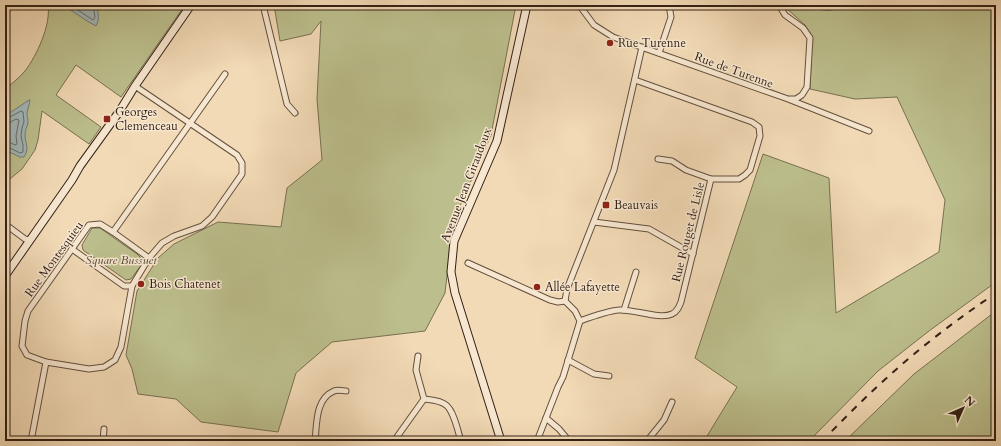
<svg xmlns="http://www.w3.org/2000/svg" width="1001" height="446" viewBox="0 0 1001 446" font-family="Cardo,serif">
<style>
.green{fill:#bcbf8d;stroke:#787052}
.water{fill:#a1b7ba;stroke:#757b78}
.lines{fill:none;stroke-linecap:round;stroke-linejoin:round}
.shore{stroke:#6a6c68;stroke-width:1}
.street-casing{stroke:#634f3e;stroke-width:7}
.secondary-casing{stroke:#332116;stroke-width:9}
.street{stroke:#f7e7d0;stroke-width:5}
.secondary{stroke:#f7e7d0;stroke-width:7}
.rail{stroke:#332116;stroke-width:2;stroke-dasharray:7 7;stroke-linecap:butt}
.poi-dot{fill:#8f2418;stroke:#f7e7d0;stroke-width:1.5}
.labels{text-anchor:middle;stroke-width:3;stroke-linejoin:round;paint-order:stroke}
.poi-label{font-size:12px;fill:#332116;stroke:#f7e7d0;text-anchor:start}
.street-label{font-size:12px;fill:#332116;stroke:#f7e7d0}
.park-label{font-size:12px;font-style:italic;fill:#554834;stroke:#f7e7d0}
</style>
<rect width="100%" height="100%" fill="#f2dab6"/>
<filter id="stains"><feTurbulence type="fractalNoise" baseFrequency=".005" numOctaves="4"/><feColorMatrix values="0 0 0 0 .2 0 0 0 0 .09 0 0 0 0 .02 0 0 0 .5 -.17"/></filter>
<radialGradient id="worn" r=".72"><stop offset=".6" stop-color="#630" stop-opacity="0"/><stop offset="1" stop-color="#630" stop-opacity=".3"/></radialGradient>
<!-- green -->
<g class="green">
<path d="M 48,5 L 185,5 L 121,97 L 76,65 L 56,95 L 101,127 L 89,144 L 42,111 L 38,140 L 35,150 L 22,169 L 5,183 L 5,90 C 11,84 19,78 25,71 C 37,55 51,25 48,5 Z"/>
<path d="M 274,5 L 516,5 L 491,135 L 453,222 L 445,293 L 425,331 L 332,342 L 296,373 L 278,432 L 201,422 L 176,399 L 138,394 L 132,369 L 126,355 L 137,291 L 158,258 L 174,244 L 218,222 L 281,227 L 287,188 L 322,160 L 317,99 L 321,21 L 311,34 L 280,41 Z"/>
<path d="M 784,5 L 996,5 L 996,282 L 929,331 L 878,371 L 809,441 L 704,441 L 737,387 L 695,358 L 763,154 L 829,178 L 836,313 L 939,252 L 945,200 L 897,97 L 855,99 L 810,89 L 812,36 L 805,25 L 785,7 Z"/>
<path d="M 100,228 L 137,254 L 141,258 L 142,264 L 131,279 L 126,280 L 83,250 L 82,245 L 92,228 Z"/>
<path d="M 996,311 L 996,441 L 845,441 L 914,374 Z"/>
</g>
<!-- water -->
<g class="water">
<path d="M 63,5 L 97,5 C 98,13 100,19 96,26 L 87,21 Z"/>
<path d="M 808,5 L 844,5 C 830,13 822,11 808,5 Z"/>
<path d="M 29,100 L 30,100 C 29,105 28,109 27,113 C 27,116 28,119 28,123 C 27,127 25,130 25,135 C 25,144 30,148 24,157 L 20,157 L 5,150 L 5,116 Z"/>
</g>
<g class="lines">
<!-- shore -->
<g class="shore">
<path d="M 70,5 L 93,20 L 94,19 L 95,17 L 93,5"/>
<path d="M 5,119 L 8,118 L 21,111 L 23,112 L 24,122 L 22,128 L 21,136 L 23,145 L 23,152 L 20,153 L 8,147 L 5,147"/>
<path d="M 5,124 L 9,123 L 16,119 L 19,120 L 16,136 L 17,144 L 15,145 L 9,142 L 5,142"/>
</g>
<!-- street casing -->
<g class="street-casing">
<g id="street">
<path d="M 263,5 L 287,104 L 295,113"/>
<path d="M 579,5 L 594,25 L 613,37 L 788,99 L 869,131"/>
<path d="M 779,5 L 785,15 L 803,28 L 810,38 L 807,87 L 802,95 L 796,99 L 790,99"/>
<path d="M 5,15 L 9,5"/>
<path d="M 659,53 L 671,17 L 669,5"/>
<path d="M 658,159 L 672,161 L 686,170 L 711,179"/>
<path d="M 594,222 L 649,229 L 693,254"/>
<path d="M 5,224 L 25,239 L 30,240"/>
<path d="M 113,232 L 149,258"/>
<path d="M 72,249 L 124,286 L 132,286"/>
<path d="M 468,263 L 550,300 L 558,302 L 565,301"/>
<path d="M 565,301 L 567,289 L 614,170 L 642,47"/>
<path d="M 624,310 L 636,272"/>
<path d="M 580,321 C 591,317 607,311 619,310 C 634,309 660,320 672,314 C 677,312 679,307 681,302 L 711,179 L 739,179 L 745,175 L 750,170 L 760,136 L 759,127 L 752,122 L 635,80"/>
<path d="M 568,360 L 594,374 L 609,376"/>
<path d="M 46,362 L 27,355 L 22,346 L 25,321 L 28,311 L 89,225 L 100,224 L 113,232 L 225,74"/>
<path d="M 424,399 C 431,400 440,400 446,405 C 454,411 458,432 461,441"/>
<path d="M 546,418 L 559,429 L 569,441"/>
<path d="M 31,441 L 46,362 L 89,369 L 104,367 L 115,360 L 121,347 L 132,286 L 149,258 L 162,243 L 174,236 L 202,226 L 212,217 L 242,174 L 242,163 L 237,155 L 135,86"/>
<path d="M 103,441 L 104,429"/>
<path d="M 315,441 C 317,424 315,399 334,391 C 338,389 343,391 346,391"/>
<path d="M 394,441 L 424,399 L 416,370 L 418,356"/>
<path d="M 537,441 L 558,387 L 563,377 L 580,321 L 575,311 L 565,301"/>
<path d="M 647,441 L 664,420 L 672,402"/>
</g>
</g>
<!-- secondary casing -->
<g class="secondary-casing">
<g id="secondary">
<path d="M 5,276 L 72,180 L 80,166 L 119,112 L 135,86 L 191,5"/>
<path d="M 501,441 L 455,293 L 451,272 L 454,241 L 497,141 L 527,5"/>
</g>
</g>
<!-- street -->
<use href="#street" class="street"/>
<!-- secondary -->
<use href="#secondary" class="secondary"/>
<!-- rail -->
<path class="rail" d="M 822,441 C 844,419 866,396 890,375 C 923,345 959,318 996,293"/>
</g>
<!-- markers -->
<g class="poi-dot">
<circle cx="610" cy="43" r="4"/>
<rect x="103" y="115" width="8" height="8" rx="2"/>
<rect x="602" y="201" width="8" height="8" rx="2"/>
<circle cx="141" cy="284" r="4"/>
<circle cx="537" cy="287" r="4"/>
</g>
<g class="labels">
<!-- poi labels -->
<g class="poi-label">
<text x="618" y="47">Rue Turenne</text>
<text x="115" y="116">Georges<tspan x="115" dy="14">Clemenceau</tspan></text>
<text x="614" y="209">Beauvais</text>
<text x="149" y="288">Bois Chatenet</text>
<text x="545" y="291">Allée Lafayette</text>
</g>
<!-- street labels -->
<g class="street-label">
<text transform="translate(734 70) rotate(20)" y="4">Rue de Turenne</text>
<text transform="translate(466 185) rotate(-69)" y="4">Avenue Jean Giraudoux</text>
<text transform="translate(688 232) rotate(-76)" y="4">Rue Rouget de Lisle</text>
<text transform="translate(54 259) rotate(-54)" y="4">Rue Montesquieu</text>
</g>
<!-- park labels -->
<g class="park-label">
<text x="121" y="264">Square Bussuet</text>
</g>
</g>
<!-- margin -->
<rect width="1001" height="446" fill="none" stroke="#f2dab6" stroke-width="20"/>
<rect x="6" y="6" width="989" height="434" fill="none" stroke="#332116" stroke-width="2"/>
<rect x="10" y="10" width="981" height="426" fill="none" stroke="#332116"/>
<!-- north arrow -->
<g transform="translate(963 408) rotate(45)" stroke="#f7e7d0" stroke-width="3" paint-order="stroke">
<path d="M0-3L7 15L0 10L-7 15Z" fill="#332116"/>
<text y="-6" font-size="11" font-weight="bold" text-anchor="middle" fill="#332116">N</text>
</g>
<rect width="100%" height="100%" filter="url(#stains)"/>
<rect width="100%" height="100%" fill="url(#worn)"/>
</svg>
